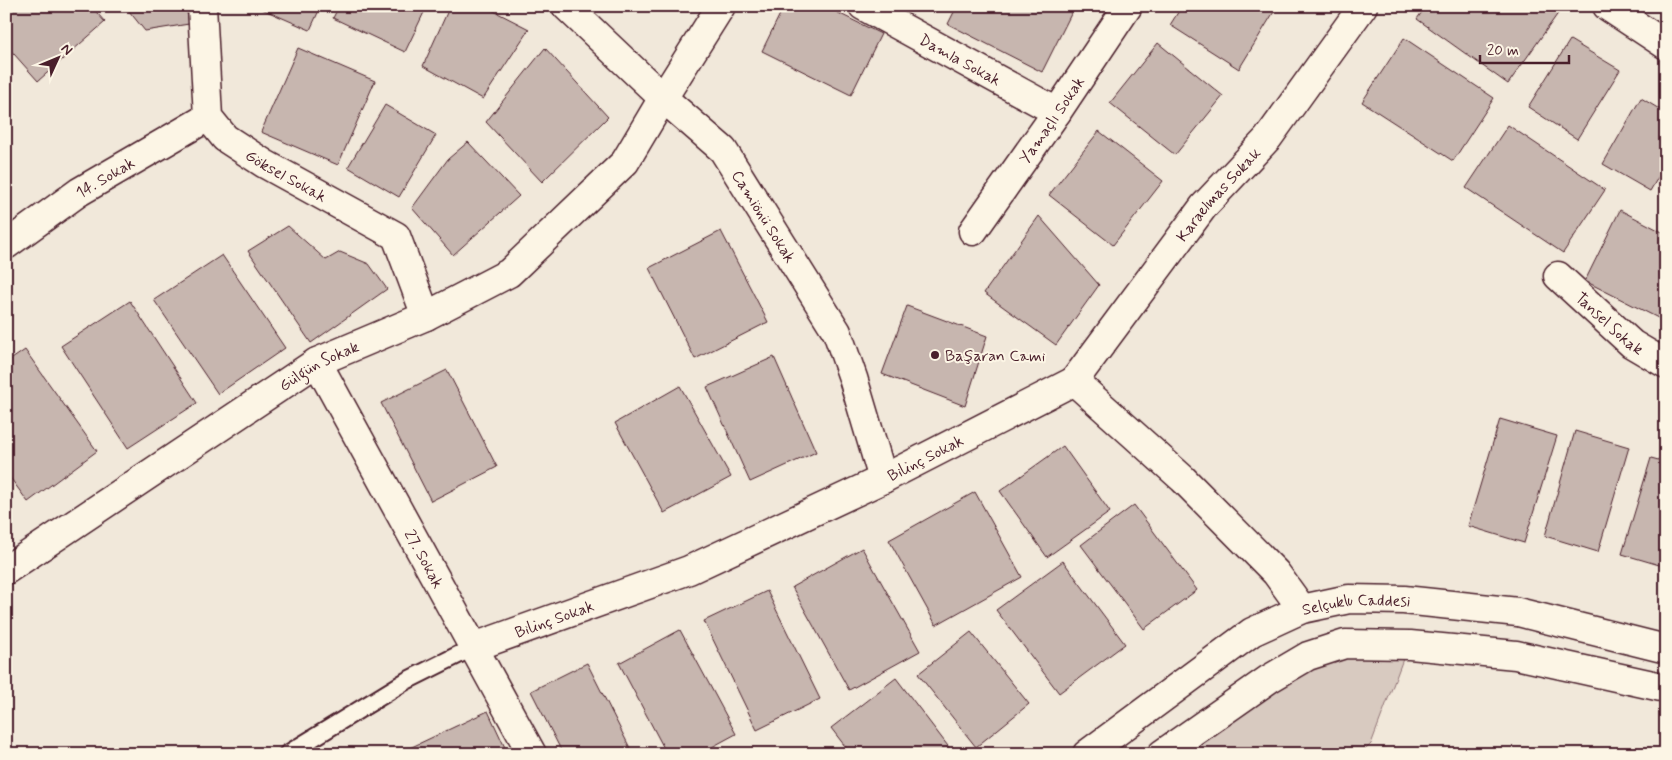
<svg xmlns="http://www.w3.org/2000/svg" width="1672" height="760" viewBox="0 0 1672 760" font-family="Mynerve,sans-serif">
<style>
.green{fill:#d8cac0;stroke:#917476}
.building{fill:#c7b6af;stroke:#4a1f2b}
.lines{fill:none;stroke-linecap:round;stroke-linejoin:round}
.service-casing{stroke:#4a1f2b;stroke-width:20}
.minor-casing{stroke:#4a1f2b;stroke-width:31}
.tertiary-casing{stroke:#4a1f2b;stroke-width:31}
.secondary-casing{stroke:#4a1f2b;stroke-width:31}
.service{stroke:#fcf5e5;stroke-width:16}
.minor{stroke:#fcf5e5;stroke-width:28}
.tertiary{stroke:#fcf5e5;stroke-width:28}
.secondary{stroke:#fcf5e5;stroke-width:28}
.poi-dot{fill:#4a1f2b;stroke:#fcf5e5;stroke-width:2}
.labels{text-anchor:middle;stroke-width:4;stroke-linejoin:round;paint-order:stroke}
.street-label{font-size:16px;fill:#4a1f2b;stroke:#fcf5e5}
.poi-label{font-size:16px;fill:#4a1f2b;stroke:#fcf5e5;text-anchor:start}
</style>
<rect width="100%" height="100%" fill="#f1e8da"/>
<filter id="ink" filterUnits="userSpaceOnUse"><feTurbulence type="fractalNoise" baseFrequency=".02" numOctaves="2"/><feDisplacementMap in="SourceGraphic" scale="10" xChannelSelector="R" yChannelSelector="G"/><feConvolveMatrix kernelMatrix="1 2 1 2 8 2 1 2 1" color-interpolation-filters="sRGB"/></filter>
<g filter="url(#ink)">
<!-- green -->
<path class="green" d="M 1406,651 L 1371,744 L 1361,754 L 1163,754 L 1273,678 L 1340,655 Z"/>
<!-- building -->
<g class="building">
<path d="M 6,6 L 91,6 L 105,22 L 38,81 L 6,45 Z"/>
<path d="M 125,6 L 186,6 L 189,24 L 145,31 Z"/>
<path d="M 255,6 L 321,6 L 310,30 Z"/>
<path d="M 339,6 L 427,6 L 405,52 L 333,18 Z"/>
<path d="M 450,6 L 484,6 L 529,29 L 483,99 L 423,66 Z"/>
<path d="M 784,6 L 824,6 L 881,34 L 851,95 L 762,51 Z"/>
<path d="M 957,6 L 1075,6 L 1042,72 L 948,24 Z"/>
<path d="M 1182,6 L 1269,6 L 1275,10 L 1239,69 L 1170,25 Z"/>
<path d="M 1426,6 L 1550,6 L 1559,12 L 1508,84 L 1417,19 Z"/>
<path d="M 1404,38 L 1494,98 L 1453,161 L 1362,102 Z"/>
<path d="M 1570,40 L 1620,70 L 1577,139 L 1528,107 Z"/>
<path d="M 1158,43 L 1223,96 L 1175,155 L 1110,103 Z"/>
<path d="M 298,48 L 375,81 L 338,165 L 261,132 Z"/>
<path d="M 545,48 L 608,117 L 542,182 L 486,122 Z"/>
<path d="M 1641,98 L 1666,113 L 1666,164 L 1650,191 L 1603,164 Z"/>
<path d="M 385,105 L 436,135 L 399,197 L 348,167 Z"/>
<path d="M 1508,125 L 1605,190 L 1563,253 L 1466,188 Z"/>
<path d="M 1099,131 L 1163,181 L 1113,245 L 1049,195 Z"/>
<path d="M 468,142 L 519,196 L 453,255 L 412,208 L 448,159 Z"/>
<path d="M 1620,210 L 1666,234 L 1666,322 L 1585,281 Z"/>
<path d="M 1039,216 L 1099,285 L 1056,345 L 984,293 Z"/>
<path d="M 288,226 L 326,260 L 340,252 L 369,264 L 387,289 L 311,343 L 248,251 Z"/>
<path d="M 721,231 L 768,322 L 695,359 L 649,268 Z"/>
<path d="M 222,255 L 285,348 L 218,394 L 154,300 Z"/>
<path d="M 130,301 L 197,403 L 128,448 L 61,346 Z"/>
<path d="M 907,306 L 987,336 L 965,406 L 882,374 Z"/>
<path d="M 25,350 L 97,451 L 28,502 L 6,472 L 6,363 Z"/>
<path d="M 774,357 L 816,452 L 750,482 L 707,387 Z"/>
<path d="M 447,370 L 497,467 L 431,501 L 381,403 Z"/>
<path d="M 680,386 L 731,477 L 664,513 L 615,423 Z"/>
<path d="M 1500,419 L 1557,436 L 1524,543 L 1468,526 Z"/>
<path d="M 1575,431 L 1629,447 L 1598,552 L 1545,536 Z"/>
<path d="M 1063,446 L 1110,512 L 1047,557 L 1000,491 Z"/>
<path d="M 1651,458 L 1666,462 L 1666,567 L 1622,554 Z"/>
<path d="M 975,492 L 1022,577 L 936,625 L 889,540 Z"/>
<path d="M 1134,505 L 1197,590 L 1144,629 L 1081,545 Z"/>
<path d="M 862,548 L 920,651 L 849,690 L 792,587 Z"/>
<path d="M 1063,561 L 1125,644 L 1059,693 L 996,610 Z"/>
<path d="M 767,591 L 820,699 L 757,730 L 704,621 Z"/>
<path d="M 680,630 L 736,734 L 699,754 L 667,754 L 619,663 Z"/>
<path d="M 971,632 L 1029,704 L 976,747 L 918,674 Z"/>
<path d="M 587,663 L 633,754 L 563,754 L 531,691 Z"/>
<path d="M 896,678 L 954,754 L 851,754 L 831,728 Z"/>
<path d="M 488,711 L 508,754 L 397,754 Z"/>
</g>
<g class="lines">
<!-- service casing -->
<g class="service-casing">
<path id="service" d="M 287,754 L 406,681 L 474,647"/>
</g>
<!-- minor casing -->
<g class="minor-casing">
<g id="minor">
<path id="s1" d="M 202,6 L 208,117 L 225,138 L 265,164 L 396,236 L 426,316"/>
<path id="s2" d="M 566,6 L 663,98 L 723,150 L 837,332 L 853,378 L 883,479"/>
<path id="s3" d="M 863,6 L 1057,112"/>
<path d="M 1607,6 L 1666,45"/>
<path id="s4" d="M 973,231 L 1057,112 L 1128,6"/>
<path id="s5" d="M 6,245 L 79,192 L 208,117"/>
<path id="s6" d="M 317,362 L 532,754"/>
<path id="s7" d="M 1074,381 L 1204,206 L 1268,138 L 1363,6"/>
<path id="s8" d="M 6,570 L 317,362 L 426,316 L 509,273 L 625,162 L 663,98 L 721,6"/>
<path id="s9" d="M 474,647 L 689,570 L 883,479 L 1074,381 L 1183,479 L 1276,573 L 1302,609"/>
</g>
</g>
<!-- tertiary casing -->
<g class="tertiary-casing">
<g id="tertiary">
<path id="s10" d="M 1558,276 L 1632,344 L 1666,364"/>
</g>
</g>
<!-- secondary casing -->
<g class="secondary-casing">
<g id="secondary">
<path id="s11" d="M 1087,754 L 1252,632 L 1302,609 L 1349,599 L 1404,600 L 1518,612 L 1666,649"/>
<path d="M 1162,754 L 1269,679 L 1308,656 L 1345,644 L 1410,645 L 1516,655 L 1666,688"/>
</g>
</g>
<!-- service -->
<use href="#service" class="service"/>
<!-- minor -->
<use href="#minor" class="minor"/>
<!-- tertiary -->
<use href="#tertiary" class="tertiary"/>
<!-- secondary -->
<use href="#secondary" class="secondary"/>
</g>
</g>
<!-- markers -->
<circle class="poi-dot" cx="935" cy="355" r="5"/>
<g class="labels">
<!-- street labels -->
<g class="street-label">
<text dy="6" stroke="none"><textPath href="#s3" startOffset="111">Damla Sokak</textPath></text>
<text dy="6" stroke="none"><textPath href="#s4" startOffset="136">Yamaçlı Sokak</textPath></text>
<text dy="6" stroke="none"><textPath href="#s1" startOffset="210">Göksel Sokak</textPath></text>
<text dy="6" stroke="none"><textPath href="#s5" startOffset="120">14. Sokak</textPath></text>
<text dy="6" stroke="none"><textPath href="#s7" startOffset="236">Karaelmas Sokak</textPath></text>
<text dy="6" stroke="none"><textPath href="#s2" startOffset="291">Camiönü Sokak</textPath></text>
<text dy="6" stroke="none"><textPath href="#s10" startOffset="70">Tansel Sokak</textPath></text>
<text dy="6" stroke="none"><textPath href="#s8" startOffset="374">Gülgün Sokak</textPath></text>
<text dy="6" stroke="none"><textPath href="#s9" startOffset="490">Bilinç Sokak</textPath></text>
<text dy="6" stroke="none"><textPath href="#s6" startOffset="224">27. Sokak</textPath></text>
<text dy="6" stroke="none"><textPath href="#s11" startOffset="315">Selçuklu Caddesi</textPath></text>
<text dy="6" stroke="none"><textPath href="#s9" startOffset="85">Bilinç Sokak</textPath></text>
</g>
<!-- poi labels -->
<g class="poi-label">
<text x="945" y="361">Başaran Cami</text>
</g>
</g>
<!-- margin -->
<rect width="1672" height="760" fill="none" stroke="#fcf5e5" stroke-width="25"/>
<rect x="12" y="12" width="1647" height="735" fill="none" stroke="#4a1f2b" stroke-width="2" filter="url(#ink)"/>
<!-- north arrow -->
<g transform="translate(58 58) rotate(46)" stroke="#fcf5e5" stroke-width="4" paint-order="stroke">
<path d="M0-4L9 19L0 12L-9 19Z" fill="#4a1f2b"/>
<text y="-8" font-size="14" font-weight="bold" text-anchor="middle" fill="#4a1f2b">N</text>
</g>
<!-- scale -->
<path d="M1480 55v8h89v-8" fill="none" stroke="#4a1f2b" stroke-width="2.5"/>
<text x="1487" y="55" font-size="15" fill="#4a1f2b" stroke="#fcf5e5" stroke-width="4" paint-order="stroke">20 m</text>
</svg>
